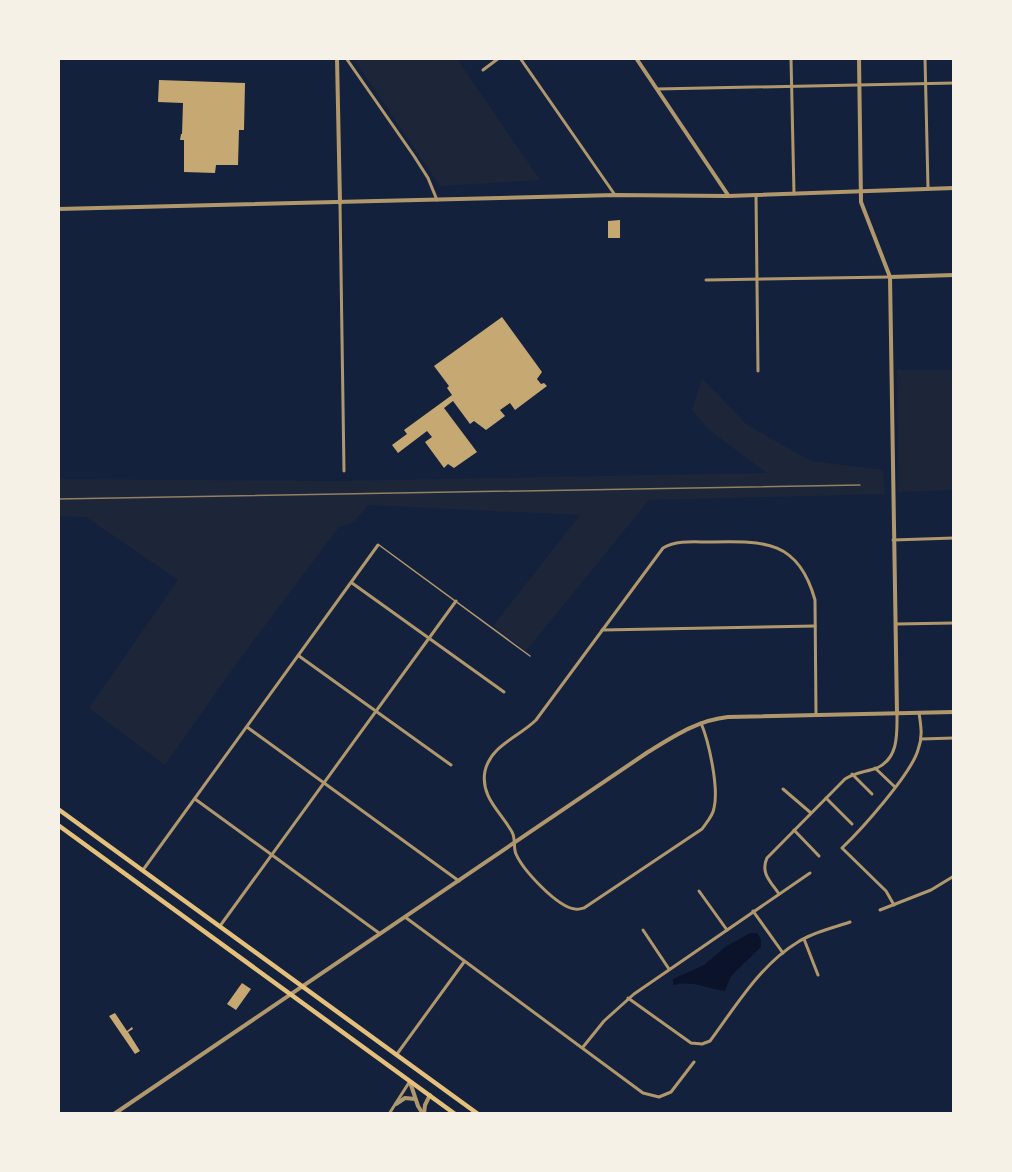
<svg xmlns="http://www.w3.org/2000/svg" width="1012" height="1172" viewBox="0 0 1012 1172" font-family="Montserrat,sans-serif">
<style>
.green{fill:#1d2539}
.water{fill:#0b132b}
.building{fill:#c6a872}
.lines{fill:none;stroke-linecap:round;stroke-linejoin:round}
.service{stroke:#b1986c;stroke-width:1.5}
.minor{stroke:#b1986c;stroke-width:3}
.tertiary{stroke:#b1986c;stroke-width:4}
.primary{stroke:#e5c07b;stroke-width:4.5}
.rail{stroke:#918062;stroke-width:1.5}
</style>
<rect width="100%" height="100%" fill="#14213d"/>
<!-- green -->
<g class="green">
<path d="M 354,59 L 457,59 L 540,180 L 440,186 Z"/>
<path d="M 897,370 L 953,370 L 953,490 L 898,492 Z"/>
<path d="M 702,378 L 747,425 L 811,461 L 883,470 L 885,494 L 649,500 L 526,651 L 493,626 L 580,515 L 368,505 L 355,521 L 338,528 L 236,664 L 165,765 L 89,708 L 178,580 L 86,517 L 59,516 L 59,479 L 336,481 L 767,473 L 710,431 L 692,410 Z"/>
</g>
<!-- water -->
<path class="water" d="M 750,933 L 757,933 L 761,939 L 761,947 L 731,976 L 725,991 C 706,988 692,980 673,985 L 673,979 L 704,965 L 725,947 Z"/>
<!-- building -->
<g class="building">
<path d="M 159,80 L 245,83 L 244,130 L 239,130 L 238,165 L 216,165 L 215,173 L 184,172 L 184,140 L 180,140 L 181,134 L 182,134 L 183,103 L 158,102 Z"/>
<path d="M 620,220 L 620,238 L 608,238 L 608,221 Z"/>
<path d="M 502,317 L 542,372 L 537,379 L 541,384 L 544,383 L 547,386 L 515,410 L 510,403 L 500,410 L 505,416 L 486,430 L 474,421 L 470,424 L 453,401 L 444,408 L 477,452 L 454,468 L 448,464 L 444,468 L 425,442 L 432,437 L 427,431 L 398,453 L 392,445 L 407,434 L 404,430 L 452,395 L 447,388 L 449,386 L 434,366 Z"/>
<path d="M 242,983 L 251,989 L 236,1010 L 227,1004 Z"/>
<path d="M 115,1013 L 127,1031 L 132,1027 L 133,1029 L 128,1032 L 140,1051 L 135,1054 L 109,1016 Z"/>
</g>
<g class="lines">
<!-- service -->
<path class="service" d="M 379,545 L 530,656"/>
<!-- minor -->
<g class="minor">
<path d="M 346,58 L 414,156 L 428,178 L 437,200"/>
<path d="M 520,58 L 615,195"/>
<path d="M 791,58 L 794,194"/>
<path d="M 925,58 L 928,188"/>
<path d="M 483,70 L 499,58"/>
<path d="M 657,89 L 954,83"/>
<path d="M 756,195 L 758,371"/>
<path d="M 340,203 L 344,471"/>
<path d="M 706,280 L 890,277"/>
<path d="M 893,540 L 954,538"/>
<path d="M 352,583 L 504,692"/>
<path d="M 896,624 L 954,623"/>
<path d="M 602,630 L 815,626"/>
<path d="M 299,656 L 451,765"/>
<path d="M 701,723 C 709,742 719,788 714,808 C 713,816 706,823 702,829 L 584,908 C 583,908 577,910 575,909 C 557,907 523,870 516,854 C 513,847 516,839 512,832 C 501,812 480,797 485,771 C 491,745 519,737 536,720 L 663,548 C 677,540 694,542 709,542 C 763,541 798,539 815,600 L 816,714"/>
<path d="M 247,727 L 459,881"/>
<path d="M 921,739 L 954,738"/>
<path d="M 875,768 L 895,787"/>
<path d="M 852,774 L 872,794"/>
<path d="M 783,789 L 811,813"/>
<path d="M 826,798 L 852,824"/>
<path d="M 195,799 L 379,933"/>
<path d="M 794,830 L 819,856"/>
<path d="M 143,870 L 378,545"/>
<path d="M 699,891 L 727,930"/>
<path d="M 779,894 C 771,882 760,873 767,858 L 845,779 C 855,772 866,772 877,768 C 899,758 897,733 897,713"/>
<path d="M 894,905 L 886,891 L 842,848 C 861,830 911,774 918,750 C 923,737 921,726 919,713"/>
<path d="M 880,910 L 931,890 L 954,876"/>
<path d="M 753,911 L 783,953"/>
<path d="M 405,917 L 643,1093 L 659,1097 L 671,1092 L 694,1062"/>
<path d="M 220,926 L 456,601"/>
<path d="M 643,930 L 669,969"/>
<path d="M 804,939 L 818,975"/>
<path d="M 628,998 L 691,1043 L 702,1044 L 710,1041 C 736,1006 760,965 798,942 C 813,932 833,928 850,922"/>
<path d="M 583,1047 L 604,1021 L 634,994 L 810,873"/>
<path d="M 397,1054 L 464,962"/>
<path d="M 389,1114 L 410,1081"/>
</g>
<!-- tertiary -->
<g class="tertiary">
<path d="M 337,58 L 340,203"/>
<path d="M 636,58 L 728,195"/>
<path d="M 859,58 L 861,202 L 890,277 L 897,713"/>
<path d="M 58,209 L 615,195 L 728,196 L 954,188"/>
<path d="M 890,277 L 954,275"/>
<path d="M 410,1082 L 418,1106 L 423,1114"/>
<path d="M 396,1104 L 405,1098 L 415,1099"/>
<path d="M 114,1114 L 648,752 C 674,736 698,720 728,717 L 954,712"/>
<path d="M 424,1114 L 425,1105 L 430,1095"/>
</g>
<!-- primary -->
<g class="primary">
<path d="M 58,809 L 478,1114"/>
<path d="M 58,825 L 455,1114"/>
</g>
<!-- rail -->
<path class="rail" d="M 58,499 L 860,485"/>
</g>
<!-- border -->
<rect width="1012" height="1172" fill="none" stroke="#f6f1e7" stroke-width="120"/>
</svg>
